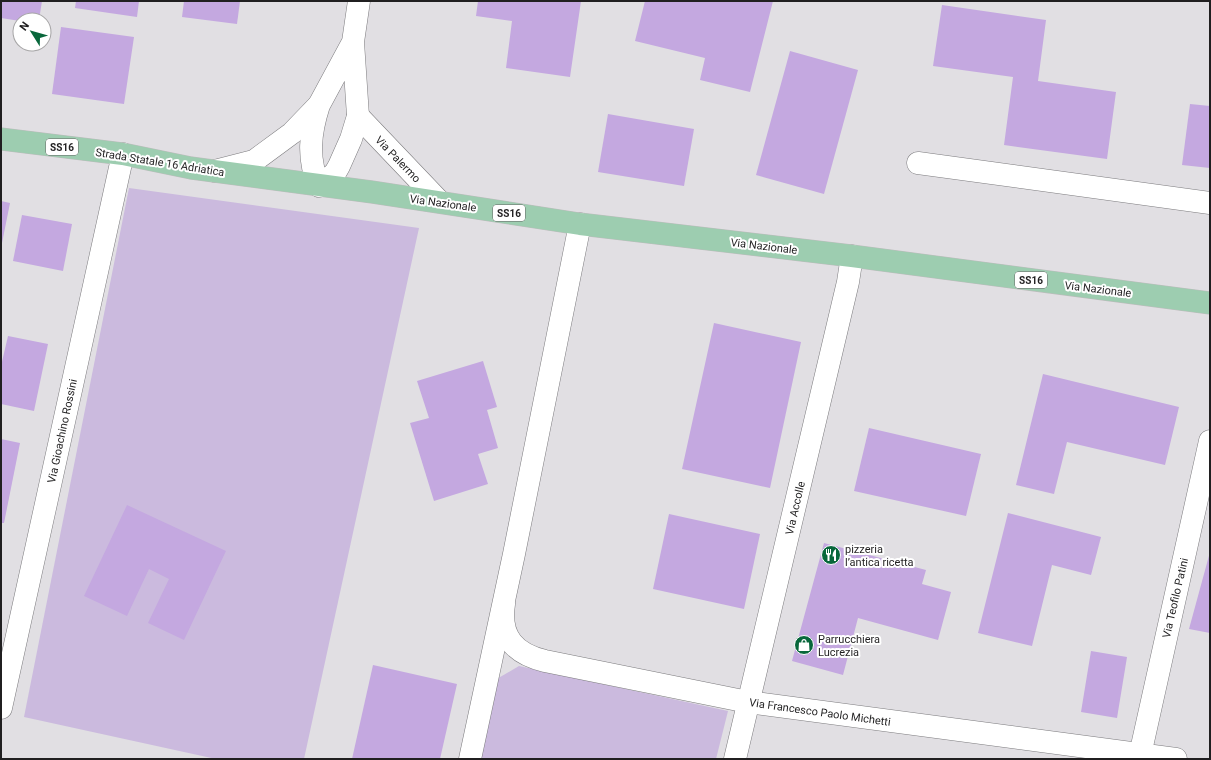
<svg xmlns="http://www.w3.org/2000/svg" width="1211" height="760" viewBox="0 0 1211 760" font-family="Roboto,sans-serif">
<style>
.green{fill:#cbbade}
.building{fill:#c4a8e0}
.lines{fill:none;stroke-linecap:round;stroke-linejoin:round}
.street-casing{stroke:#7c7b7e;stroke-width:23}
.primary-casing{stroke:#bcbcbc;stroke-width:23}
.street{stroke:#fff;stroke-width:22}
.primary{stroke:#9dcdb0;stroke-width:22}
.labels{text-anchor:middle;stroke-width:4;stroke-linejoin:round;paint-order:stroke}
.shield{fill:#fff;stroke:#636263;stroke-width:1}
.shield-label{font-size:10px;font-weight:bold;fill:#201f20}
.street-label{font-size:11px;fill:#201f20;stroke:#fff}
.poi-label{font-size:11px;fill:#201f20;stroke:#fff;text-anchor:start}
</style>
<rect width="100%" height="100%" fill="#e1dfe3"/>
<!-- green -->
<g class="green">
<path d="M 129,188 L 419,228 L 304,759 L 216,759 L 24,717 Z"/>
<path d="M 519,666 L 728,711 L 716,759 L 476,759 L 495,680 Z"/>
</g>
<!-- building -->
<g class="building">
<path d="M 1,1 L 42,1 L 39,20 L 20,21 L 1,18 Z"/>
<path d="M 76,1 L 139,1 L 137,17 L 75,8 Z"/>
<path d="M 184,1 L 240,1 L 237,24 L 182,17 Z"/>
<path d="M 478,1 L 581,1 L 570,77 L 506,68 L 512,21 L 476,16 Z"/>
<path d="M 645,1 L 773,1 L 750,92 L 700,80 L 705,58 L 635,41 Z"/>
<path d="M 942,5 L 1046,20 L 1038,81 L 1116,92 L 1107,159 L 1004,145 L 1013,77 L 933,66 Z"/>
<path d="M 61,27 L 134,37 L 124,104 L 52,94 Z"/>
<path d="M 790,51 L 858,70 L 824,194 L 756,175 Z"/>
<path d="M 1190,104 L 1210,106 L 1210,168 L 1182,165 Z"/>
<path d="M 608,114 L 694,129 L 684,186 L 598,172 Z"/>
<path d="M 1,201 L 10,203 L 2,243 L 1,243 Z"/>
<path d="M 22,215 L 72,224 L 63,271 L 13,261 Z"/>
<path d="M 714,323 L 801,342 L 770,488 L 682,469 Z"/>
<path d="M 8,336 L 48,344 L 34,411 L 1,404 L 1,366 Z"/>
<path d="M 483,361 L 497,407 L 487,410 L 498,448 L 478,454 L 488,484 L 434,501 L 410,423 L 429,418 L 417,381 Z"/>
<path d="M 1043,374 L 1179,407 L 1165,465 L 1067,442 L 1054,494 L 1016,485 Z"/>
<path d="M 869,428 L 981,454 L 966,516 L 854,491 Z"/>
<path d="M 1,439 L 20,443 L 4,523 L 1,523 Z"/>
<path d="M 127,505 L 226,551 L 184,640 L 148,623 L 169,579 L 149,569 L 127,616 L 84,596 Z"/>
<path d="M 1008,513 L 1101,537 L 1091,575 L 1052,565 L 1032,646 L 978,633 Z"/>
<path d="M 669,514 L 760,534 L 744,609 L 653,589 Z"/>
<path d="M 824,543 L 926,570 L 922,584 L 951,592 L 938,640 L 858,618 L 843,675 L 792,661 Z"/>
<path d="M 1210,552 L 1210,633 L 1189,629 Z"/>
<path d="M 1091,651 L 1127,657 L 1117,718 L 1081,712 Z"/>
<path d="M 373,665 L 457,684 L 440,759 L 352,759 Z"/>
</g>
<g class="lines">
<!-- street casing -->
<g class="street-casing">
<g id="street">
<path d="M 353,42 L 319,105 C 310,133 307,158 319,186 L 335,173 L 339,166 L 351,139 L 358,116 L 353,42 L 359,1"/>
<path d="M 358,116 L 439,201"/>
<path d="M 918,163 L 1210,203"/>
<path d="M 215,171 L 254,161 L 292,133 L 318,106"/>
<path d="M 504,604 C 499,637 515,654 545,661 L 748,702 L 1176,759"/>
<path d="M 1,708 L 123,154"/>
<path d="M 1140,755 L 1210,441"/>
<path d="M 470,759 L 514,554 L 580,224"/>
<path d="M 735,759 L 848,282 L 852,256"/>
</g>
</g>
<!-- primary casing -->
<g class="primary-casing">
<path id="primary" d="M 1,139 L 123,154 L 191,168 L 372,192 L 580,224 L 852,256 L 1210,303"/>
</g>
<!-- street -->
<use href="#street" class="street"/>
<!-- primary -->
<use href="#primary" class="primary"/>
</g>
<!-- icons -->
<defs>
<g id="restaurant-disc" transform="scale(1)"><circle r="9.5" fill="#08673b" stroke="#fff"/><path d="M-5-6h1v4h1v-4h1v4h1v-4h1v5L-1.5 .5V6h-2V.5L-5-1ZM5-6V6H3V1.5H1.5Q1.5-4 5-6Z" fill="#fff"/></g>
<g id="shop-disc" transform="scale(1)"><circle r="9.5" fill="#08673b" stroke="#fff"/><path d="M-5-2.5h2.3a2.7 3.5 0 0 1 5.4 0H5L5.5 6h-11ZM-1.5-2.5h3a1.5 2.3 0 0 0-3 0Z" fill="#fff"/></g>
</defs>
<g fill-rule="evenodd">
<use href="#restaurant-disc" x="831" y="555"/>
<use href="#shop-disc" x="804" y="645"/>
</g>
<g class="labels">
<!-- shield labels -->
<g class="shield">
<rect x="46" y="139" width="32" height="16" rx="3"/>
<rect x="493" y="205" width="32" height="16" rx="3"/>
<rect x="1015" y="272" width="32" height="16" rx="3"/>
</g>
<g class="shield-label">
<text x="62" y="151">SS16</text>
<text x="509" y="217">SS16</text>
<text x="1031" y="284">SS16</text>
</g>
<!-- street labels -->
<g class="street-label">
<text transform="translate(398 159) rotate(46)" y="4">Via Palermo</text>
<text transform="translate(160 162) rotate(9)" y="4">Strada Statale 16 Adriatica</text>
<text transform="translate(443 203) rotate(8)" y="4">Via Nazionale</text>
<text transform="translate(764 246) rotate(7)" y="4">Via Nazionale</text>
<text transform="translate(1098 289) rotate(7)" y="4">Via Nazionale</text>
<text transform="translate(62 431) rotate(-78)" y="4">Via Gioachino Rossini</text>
<text transform="translate(795 508) rotate(-77)" y="4">Via Accolle</text>
<text transform="translate(1175 598) rotate(-77)" y="4">Via Teofilo Patini</text>
<text transform="translate(820 712) rotate(8)" y="4">Via Francesco Paolo Michetti</text>
</g>
<!-- poi labels -->
<g class="poi-label">
<text x="845" y="553">pizzeria<tspan x="845" dy="13">l’antica ricetta</tspan></text>
<text x="818" y="643">Parrucchiera<tspan x="818" dy="13">Lucrezia</tspan></text>
</g>
</g>
<!-- border -->
<rect width="1211" height="760" fill="none" stroke="#201f20" stroke-width="4"/>
<!-- north arrow -->
<g transform="translate(32 32) rotate(307)"><circle r="19" fill="#ffffff" stroke="#a6a5a6"/>
<path d="M0-3L7 15L0 10L-7 15Z" fill="#08673b"/>
<text y="-6" font-size="11" font-weight="bold" text-anchor="middle" fill="#201f20">N</text>
</g>
</svg>
